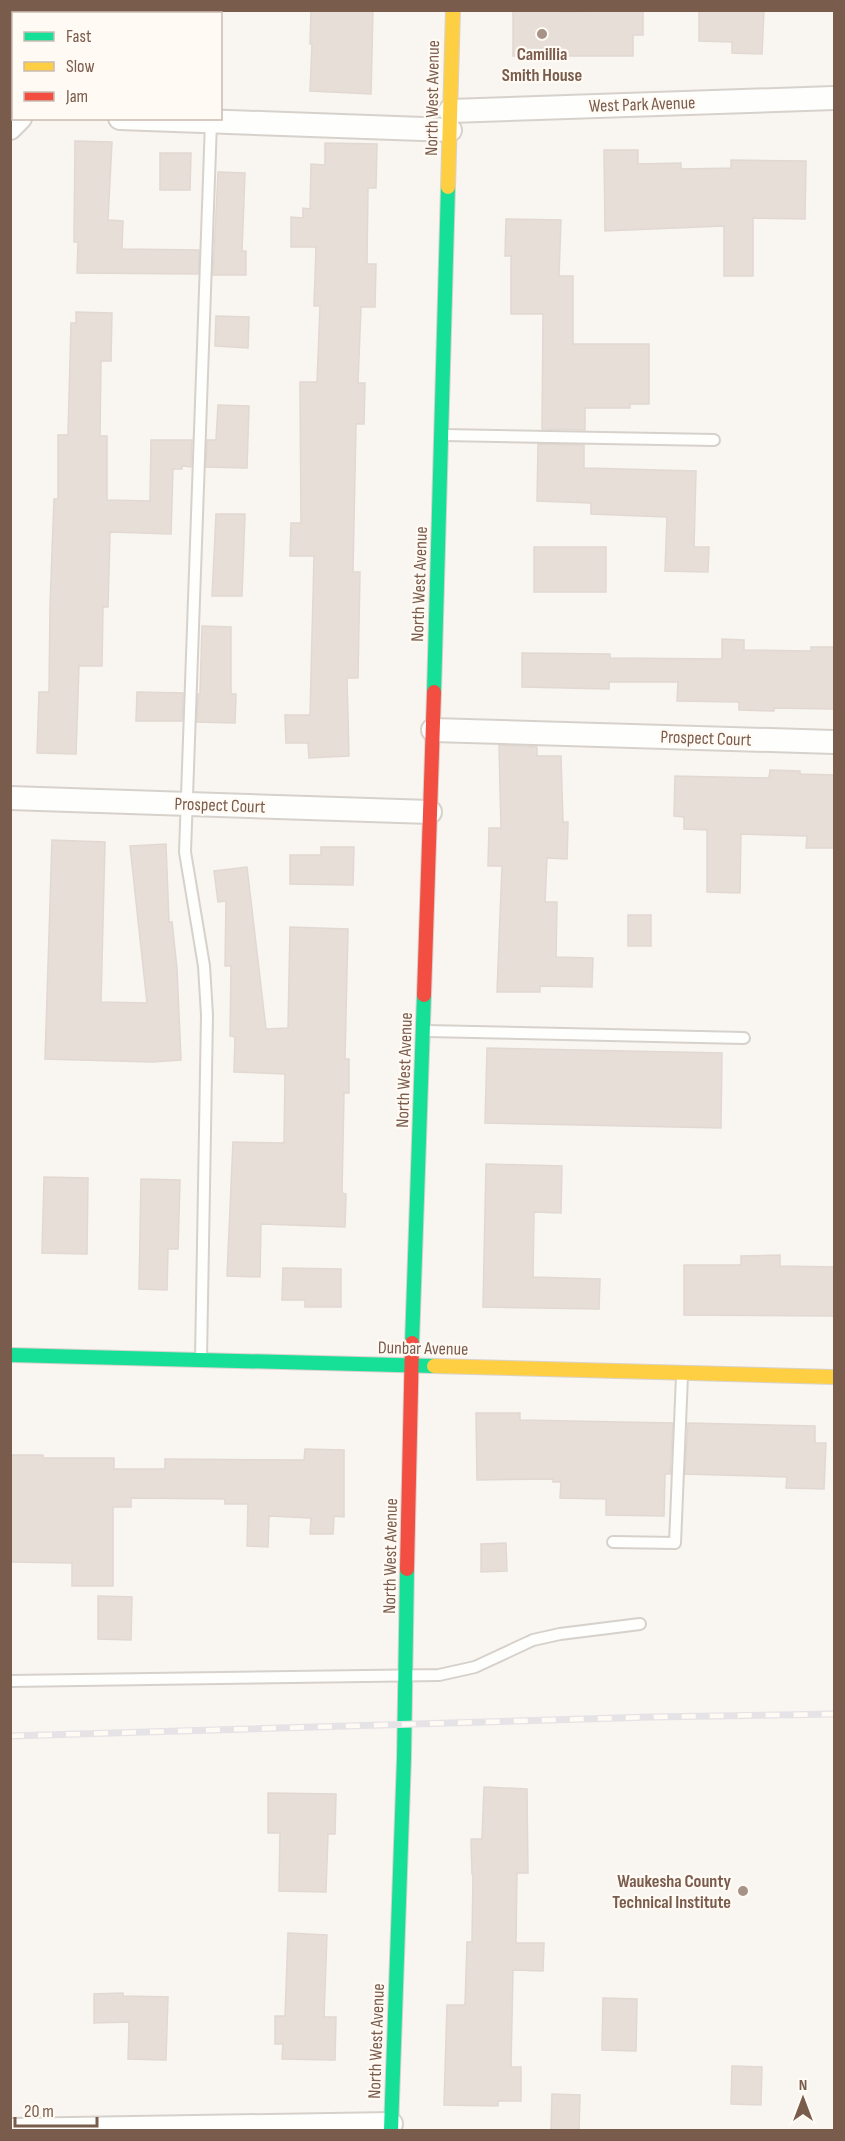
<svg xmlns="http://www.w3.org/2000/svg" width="845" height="2141" viewBox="0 0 845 2141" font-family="'Sofia Sans Condensed',sans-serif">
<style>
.building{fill:#e6ded7;stroke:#e2d8d2;stroke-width:1.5}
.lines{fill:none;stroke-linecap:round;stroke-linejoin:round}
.lane-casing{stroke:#d7d1cb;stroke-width:14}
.street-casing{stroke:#d7d1cb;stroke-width:26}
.fast-casing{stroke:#d9d2cb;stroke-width:16}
.slow-casing{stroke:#d9d2cb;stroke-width:16}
.jam-casing{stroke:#d9d2cb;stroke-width:16}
.lane{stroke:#fefefd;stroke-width:10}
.street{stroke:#fefefd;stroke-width:22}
.fast{stroke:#16e098;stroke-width:14}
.slow{stroke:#ffcf43;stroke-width:14}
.jam{stroke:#f24e42;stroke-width:14}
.rail-casing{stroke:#e6e3e7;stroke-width:7}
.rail{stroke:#fffaf3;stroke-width:4.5;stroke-dasharray:14;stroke-linecap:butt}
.poi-dot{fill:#a69286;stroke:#fffaf3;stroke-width:2}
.labels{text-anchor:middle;stroke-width:4.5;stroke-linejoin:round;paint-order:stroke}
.poi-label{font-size:18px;font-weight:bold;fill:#7a5c4d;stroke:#fffaf3}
.street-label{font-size:18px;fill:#7a5c4d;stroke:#fffaf3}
</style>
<rect width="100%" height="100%" fill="#f9f5f0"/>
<!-- building -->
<g class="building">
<path d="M 311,10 L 373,10 L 371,94 L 310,91 L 312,44 L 310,44 Z"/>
<path d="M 513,10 L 561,10 L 561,12 L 643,10 L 643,35 L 633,35 L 633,56 L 513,56 Z"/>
<path d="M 699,10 L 764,10 L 762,54 L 732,53 L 732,42 L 699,41 Z"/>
<path d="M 75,141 L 112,142 L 108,220 L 123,221 L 122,249 L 199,250 L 198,274 L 77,273 L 78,242 L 74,242 Z"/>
<path d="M 325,143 L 377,144 L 376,188 L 368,188 L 367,264 L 376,264 L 375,307 L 361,307 L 358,383 L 365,383 L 364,424 L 356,424 L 353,572 L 360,572 L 358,678 L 347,678 L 349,756 L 309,758 L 308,743 L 286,743 L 285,715 L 310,715 L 314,556 L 290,556 L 291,523 L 301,523 L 300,382 L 317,382 L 320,306 L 314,306 L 316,247 L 291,247 L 291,217 L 303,218 L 303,208 L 310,209 L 311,164 L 325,165 Z"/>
<path d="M 604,150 L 638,150 L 638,164 L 681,163 L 681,169 L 731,168 L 731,160 L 806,161 L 805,219 L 753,218 L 753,276 L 724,276 L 724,226 L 605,231 Z"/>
<path d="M 160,153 L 191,153 L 190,190 L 160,190 Z"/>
<path d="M 218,172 L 245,173 L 242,251 L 246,251 L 246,275 L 213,275 Z"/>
<path d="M 506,219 L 561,220 L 559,276 L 573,276 L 573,344 L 649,344 L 649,404 L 630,404 L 630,408 L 585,408 L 585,430 L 542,429 L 543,314 L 511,314 L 511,256 L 505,256 Z"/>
<path d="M 76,312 L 112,313 L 111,361 L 101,361 L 100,436 L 107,436 L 107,500 L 150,501 L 151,440 L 192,440 L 191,467 L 182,466 L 182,469 L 173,469 L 171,534 L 110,532 L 108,607 L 103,607 L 102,666 L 79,666 L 76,754 L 37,753 L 39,692 L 49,692 L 50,606 L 54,499 L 58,499 L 58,435 L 68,435 L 71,323 L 76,323 Z"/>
<path d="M 216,316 L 249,317 L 248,348 L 215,346 Z"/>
<path d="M 218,405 L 249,406 L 247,468 L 206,467 L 207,440 L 216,440 Z"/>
<path d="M 538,444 L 584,445 L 584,468 L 696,471 L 694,547 L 709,547 L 708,572 L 665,571 L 667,517 L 591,514 L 591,503 L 537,501 Z"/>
<path d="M 216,514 L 245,514 L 242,596 L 212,596 Z"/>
<rect x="534" y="547" width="72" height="45"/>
<path d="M 202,626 L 231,627 L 231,694 L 236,694 L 235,723 L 197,722 L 198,694 L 200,694 Z"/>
<path d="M 722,639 L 744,640 L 744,650 L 811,651 L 811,647 L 834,647 L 834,709 L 774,708 L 774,711 L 739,710 L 739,702 L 677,701 L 678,682 L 609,682 L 609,689 L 522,687 L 522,653 L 610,654 L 610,658 L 722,659 Z"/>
<path d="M 137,692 L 183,693 L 182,721 L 136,721 Z"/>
<path d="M 499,745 L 537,747 L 537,756 L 561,756 L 563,822 L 568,822 L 567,859 L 547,858 L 545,902 L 557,902 L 556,957 L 593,958 L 592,987 L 540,986 L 540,992 L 497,992 L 502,866 L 488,866 L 489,828 L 501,828 Z"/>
<path d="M 770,770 L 800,771 L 800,774 L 834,775 L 834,848 L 806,848 L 807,836 L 741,834 L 740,893 L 707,892 L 707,830 L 684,829 L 684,817 L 674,816 L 675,776 L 769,778 Z"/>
<path d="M 52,840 L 105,842 L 101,1002 L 147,1003 L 130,846 L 166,844 L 169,922 L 172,922 L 177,968 L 181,1060 L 152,1062 L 45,1059 Z"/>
<path d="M 321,847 L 354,847 L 353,885 L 290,884 L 290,855 L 321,855 Z"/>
<path d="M 247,867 L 266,1029 L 288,1028 L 290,927 L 348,929 L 345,1059 L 349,1059 L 349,1093 L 344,1093 L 342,1193 L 346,1194 L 345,1227 L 261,1224 L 260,1277 L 227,1276 L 233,1142 L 284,1143 L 285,1074 L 234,1072 L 235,1037 L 230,1036 L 231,966 L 225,966 L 226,901 L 218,902 L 214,871 Z"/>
<rect x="628" y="915" width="23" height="31"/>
<path d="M 487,1048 L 722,1053 L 721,1128 L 485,1123 Z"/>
<path d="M 486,1164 L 562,1166 L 561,1213 L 534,1212 L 533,1277 L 600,1279 L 599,1309 L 483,1307 Z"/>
<path d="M 44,1177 L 88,1178 L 87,1254 L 42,1253 Z"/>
<path d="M 141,1179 L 180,1180 L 178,1249 L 168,1249 L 167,1290 L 139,1289 Z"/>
<path d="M 780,1255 L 780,1266 L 834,1267 L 834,1316 L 684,1315 L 684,1265 L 741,1265 L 741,1256 Z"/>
<path d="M 283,1268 L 341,1269 L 341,1307 L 305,1307 L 305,1300 L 282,1300 Z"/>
<path d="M 476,1413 L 520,1413 L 520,1420 L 673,1423 L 670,1474 L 665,1474 L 664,1516 L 606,1515 L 606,1499 L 560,1498 L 561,1482 L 553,1482 L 553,1479 L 477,1480 Z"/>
<path d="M 688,1423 L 815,1426 L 815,1443 L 826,1443 L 824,1489 L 786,1488 L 787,1477 L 685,1474 Z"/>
<path d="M 305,1449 L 344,1450 L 344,1517 L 334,1516 L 333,1534 L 310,1534 L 311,1518 L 269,1516 L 268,1547 L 247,1546 L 248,1504 L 225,1504 L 225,1499 L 131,1498 L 131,1507 L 113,1507 L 113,1586 L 72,1586 L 72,1563 L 10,1562 L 10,1455 L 43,1455 L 43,1458 L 114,1458 L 114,1469 L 165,1469 L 165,1459 L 304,1460 Z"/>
<path d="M 506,1543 L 507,1571 L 481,1572 L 481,1544 Z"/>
<path d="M 98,1596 L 132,1597 L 131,1640 L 98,1639 Z"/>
<path d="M 484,1787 L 527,1789 L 528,1873 L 517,1873 L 516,1943 L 544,1943 L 543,1971 L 513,1970 L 511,2067 L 521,2067 L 521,2101 L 498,2101 L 498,2106 L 444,2105 L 447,2005 L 465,2005 L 467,1942 L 472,1942 L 473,1874 L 472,1874 L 471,1839 L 482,1839 Z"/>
<path d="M 268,1793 L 336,1794 L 335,1834 L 328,1834 L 326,1892 L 279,1891 L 280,1833 L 268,1833 Z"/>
<path d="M 288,1933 L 327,1935 L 324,2017 L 336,2017 L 335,2060 L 282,2059 L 283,2044 L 275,2044 L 275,2016 L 285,2016 Z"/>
<path d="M 123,1993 L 123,1996 L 168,1997 L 166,2060 L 128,2059 L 129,2022 L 94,2023 L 94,1994 Z"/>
<path d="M 603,1998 L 637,1999 L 636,2051 L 602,2050 Z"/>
<path d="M 732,2066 L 762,2067 L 761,2105 L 731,2104 Z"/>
<path d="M 552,2094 L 580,2095 L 579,2130 L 551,2130 Z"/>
</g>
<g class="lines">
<!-- lane casing -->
<g class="lane-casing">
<g id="lane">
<path d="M 444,435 L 714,440"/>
<path d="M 426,1031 L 744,1038"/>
<path d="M 201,1359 L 207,1015 L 204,966 L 185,852 L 211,122"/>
<path d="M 613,1542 L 675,1543 L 682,1376"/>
<path d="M 10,1681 L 439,1675 L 475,1667 L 533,1640 L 560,1634 L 640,1624"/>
</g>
</g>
<!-- street casing -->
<g class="street-casing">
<g id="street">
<path d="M 450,111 L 834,98"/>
<path d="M 120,118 L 450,130"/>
<path d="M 10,128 L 20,118"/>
<path d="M 433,730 L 834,742"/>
<path d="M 10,798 L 430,812"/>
<path d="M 10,2130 L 391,2124"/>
</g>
</g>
<!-- fast casing -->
<g class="fast-casing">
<g id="fast">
<path d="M 434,692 L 448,187"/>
<path d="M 412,1343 L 424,995"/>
<path d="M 10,1355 L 434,1366"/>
<path d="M 391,2130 L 404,1758 L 407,1569"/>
</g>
</g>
<!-- slow casing -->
<g class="slow-casing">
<g id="slow">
<path d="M 448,187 L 453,10"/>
<path d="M 434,1366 L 834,1377"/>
</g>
</g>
<!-- jam casing -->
<g class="jam-casing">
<g id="jam">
<path d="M 424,995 L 434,692"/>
<path d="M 407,1569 L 412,1343"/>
</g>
</g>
<!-- lane -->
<use href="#lane" class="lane"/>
<!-- street -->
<use href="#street" class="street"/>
<!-- fast -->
<use href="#fast" class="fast"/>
<!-- slow -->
<use href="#slow" class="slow"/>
<!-- jam -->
<use href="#jam" class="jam"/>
<!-- rail casing -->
<g class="rail-casing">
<path id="rail" d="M 10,1736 L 651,1717 L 834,1714"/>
</g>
<!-- rail -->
<use href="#rail" class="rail"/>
</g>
<!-- markers -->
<g class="poi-dot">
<circle cx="542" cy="34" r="6"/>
<circle cx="743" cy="1891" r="6"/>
</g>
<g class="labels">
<!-- poi labels -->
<g class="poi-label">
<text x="542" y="60">Camillia<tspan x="542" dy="21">Smith House</tspan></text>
<text x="731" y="1887" text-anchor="end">Waukesha County<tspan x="731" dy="21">Technical Institute</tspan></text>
</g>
<!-- street labels -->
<g class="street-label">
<text transform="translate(432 98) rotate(-89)" y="6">North West Avenue</text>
<text transform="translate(642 104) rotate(-2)" y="6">West Park Avenue</text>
<text transform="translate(419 584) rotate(-88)" y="6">North West Avenue</text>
<text transform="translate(706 738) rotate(2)" y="6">Prospect Court</text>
<text transform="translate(220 805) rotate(2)" y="6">Prospect Court</text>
<text transform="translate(404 1070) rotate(-88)" y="6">North West Avenue</text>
<text transform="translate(423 1348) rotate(1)" y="6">Dunbar Avenue</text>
<text transform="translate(390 1556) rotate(-89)" y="6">North West Avenue</text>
<text transform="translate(376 2041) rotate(-88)" y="6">North West Avenue</text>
</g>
</g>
<!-- border -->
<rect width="845" height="2141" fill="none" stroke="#7a5c4d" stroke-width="24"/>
<!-- legend -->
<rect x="12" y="12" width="210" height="108" fill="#fffaf3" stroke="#cabbb1" stroke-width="1.5"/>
<rect x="24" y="32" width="30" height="9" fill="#16e098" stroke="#cabbb1" stroke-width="1.5"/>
<text x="66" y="42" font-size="18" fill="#7a5c4d">Fast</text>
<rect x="24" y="62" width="30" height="9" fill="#ffcf43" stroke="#cabbb1" stroke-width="1.5"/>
<text x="66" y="72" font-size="18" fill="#7a5c4d">Slow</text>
<rect x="24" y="92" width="30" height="9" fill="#f24e42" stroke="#cabbb1" stroke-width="1.5"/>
<text x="66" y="102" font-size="18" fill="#7a5c4d">Jam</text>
<!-- north arrow -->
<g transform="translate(803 2099)" stroke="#fffaf3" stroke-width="4.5" paint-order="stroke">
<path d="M0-4.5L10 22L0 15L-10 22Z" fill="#7a5c4d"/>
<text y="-9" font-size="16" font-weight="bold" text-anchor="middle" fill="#7a5c4d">N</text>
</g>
<!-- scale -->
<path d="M15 2117v9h82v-9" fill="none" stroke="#7a5c4d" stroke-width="3"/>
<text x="24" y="2117" font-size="18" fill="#7a5c4d" stroke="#fffaf3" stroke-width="4.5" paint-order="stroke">20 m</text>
</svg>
